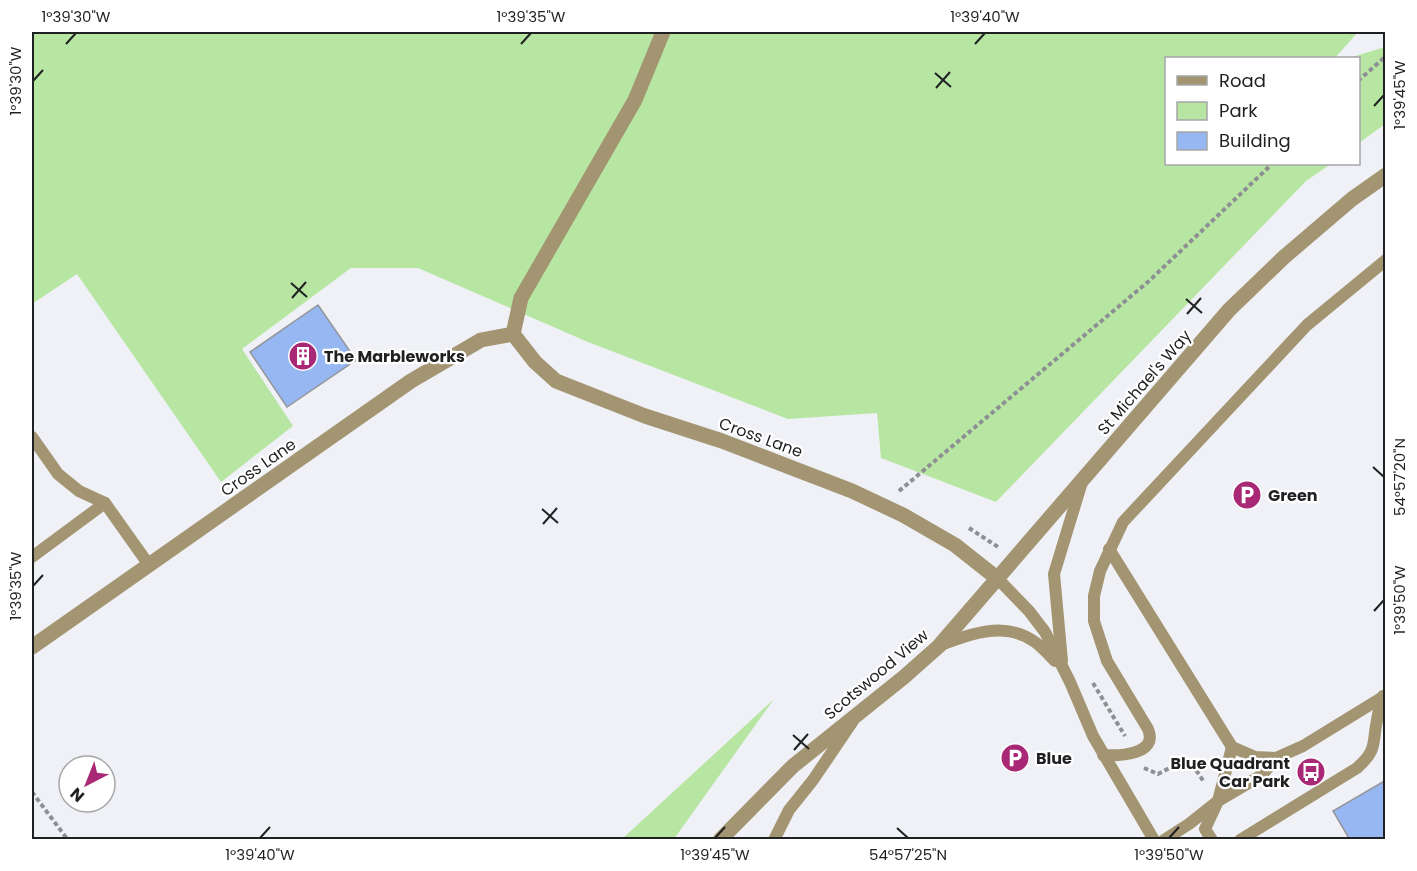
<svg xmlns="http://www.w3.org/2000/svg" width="1417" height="871" viewBox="0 0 1417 871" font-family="Poppins,sans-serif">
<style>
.green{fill:#b7e6a3}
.building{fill:#97b7f2;stroke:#939599;stroke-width:1.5}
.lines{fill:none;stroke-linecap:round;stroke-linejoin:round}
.path{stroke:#8e8f93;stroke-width:4;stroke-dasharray:4.5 3;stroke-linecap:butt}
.service{stroke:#a39572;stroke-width:12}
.tertiary{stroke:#a39572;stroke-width:15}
.ticks{fill:none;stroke:#1f2022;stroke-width:2}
.labels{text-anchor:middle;stroke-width:4.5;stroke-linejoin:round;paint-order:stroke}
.poi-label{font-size:16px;font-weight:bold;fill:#1f2022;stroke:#fff;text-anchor:start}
.street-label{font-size:16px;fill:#1f2022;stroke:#fff}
.neatline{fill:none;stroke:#1f2022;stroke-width:2}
.ticks-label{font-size:15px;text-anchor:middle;fill:#1f2022}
</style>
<rect width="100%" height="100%" fill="#eff1f6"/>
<!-- green -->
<g class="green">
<path d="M 32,32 L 1358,32 L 1335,58 L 1166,58 L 1166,164 L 1331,164 L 1306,181 L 996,502 L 881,458 L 877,413 L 788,419 L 588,342 L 418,268 L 351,268 L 242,349 L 293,426 L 221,482 L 77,274 L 32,304 Z"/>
<path d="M 1385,47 L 1385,124 L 1359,143 L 1358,58 L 1349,58 Z"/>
<path d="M 774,699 L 674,839 L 622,839 Z"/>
</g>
<!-- building -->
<g class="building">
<path d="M 318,305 L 356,360 L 287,407 L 250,352 Z"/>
<path d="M 1386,780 L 1386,840 L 1350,840 L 1333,811 Z"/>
</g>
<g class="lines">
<!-- path -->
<g class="path">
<path d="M 1358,81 L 1386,56"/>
<path d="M 899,491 L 1149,281 L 1272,164"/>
<path d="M 969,528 L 998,547"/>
<path d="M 1093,683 L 1125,736"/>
<path d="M 1144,768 L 1158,774 L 1181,762 L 1192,764 L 1204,782"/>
<path d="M 32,792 L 68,840"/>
</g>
<!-- service -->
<g class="service">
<path d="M 32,437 L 58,474 L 79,491 L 105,503"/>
<path d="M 1109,549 L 1232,747 L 1255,757 L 1276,758 L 1303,746 L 1386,695"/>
<path d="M 32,557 L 105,503 L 149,565"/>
<path d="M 998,579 L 1029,611 L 1045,632 L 1070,682 L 1093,736 L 1154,840"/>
<path d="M 941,645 C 972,633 1006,621 1035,642 C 1042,647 1049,655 1055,661"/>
<path d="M 1062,661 L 1054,574 L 1082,482"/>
<path d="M 1103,755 C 1118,756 1159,755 1148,729 L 1107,661 L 1094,621 L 1094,596 L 1100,571 L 1123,522 L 1307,325 L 1386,260"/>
<path d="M 774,840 L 789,810 L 813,780 L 853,721"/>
<path d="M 1164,840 L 1189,824 L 1218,801 L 1262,775 L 1276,758"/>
<path d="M 1212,840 L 1205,829 L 1218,801 L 1232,747"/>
<path d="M 1240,840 L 1357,768 C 1378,749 1372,744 1377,720 C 1378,712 1381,704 1383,696"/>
</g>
<!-- tertiary -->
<g class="tertiary">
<path d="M 513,334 L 521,298 L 635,100 L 663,32"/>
<path d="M 32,647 L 411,381 L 481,340 L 513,334 L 535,362 L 556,381 L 645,416 L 722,441 L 852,491 L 903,515 L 955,545 L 998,579"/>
<path d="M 720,840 L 793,766 L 904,677 L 939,646 L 1229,310 L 1283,258 L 1352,199 L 1386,175"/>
</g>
</g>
<!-- ticks -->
<path class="ticks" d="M 66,44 L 76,33M 521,44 L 531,33M 975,44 L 985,33M 935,73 L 951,87M 33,81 L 43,70M 936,88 L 950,72M 1374,106 L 1384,95M 291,283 L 307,297M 292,298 L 306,282M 1186,299 L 1202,313M 1187,314 L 1201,298M 1373,467 L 1384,477M 542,509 L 558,523M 543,524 L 557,508M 33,586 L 43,575M 1374,611 L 1384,600M 793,735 L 809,749M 794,750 L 808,734M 897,828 L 908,838M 260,838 L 270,827M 715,838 L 725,827M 1169,838 L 1179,827"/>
<!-- icons -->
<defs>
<g id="building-disc" transform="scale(1.5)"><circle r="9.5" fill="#a92876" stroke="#fff"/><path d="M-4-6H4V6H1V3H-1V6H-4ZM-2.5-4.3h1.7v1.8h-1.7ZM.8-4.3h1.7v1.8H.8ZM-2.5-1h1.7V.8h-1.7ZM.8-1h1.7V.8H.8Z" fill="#fff"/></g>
<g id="parking-disc" transform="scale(1.5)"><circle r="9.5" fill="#a92876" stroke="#fff"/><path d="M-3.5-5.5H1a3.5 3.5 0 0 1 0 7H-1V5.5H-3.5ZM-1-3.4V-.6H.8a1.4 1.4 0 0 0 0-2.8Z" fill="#fff"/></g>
<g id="bus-disc" transform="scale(1.5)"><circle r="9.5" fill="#a92876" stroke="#fff"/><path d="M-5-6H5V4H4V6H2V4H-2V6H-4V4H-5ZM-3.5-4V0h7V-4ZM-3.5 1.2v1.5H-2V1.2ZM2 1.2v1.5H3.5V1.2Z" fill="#fff"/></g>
</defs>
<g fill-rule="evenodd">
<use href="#building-disc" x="303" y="356"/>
<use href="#parking-disc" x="1247" y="495"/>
<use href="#parking-disc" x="1015" y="758"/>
<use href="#bus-disc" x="1311" y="772"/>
</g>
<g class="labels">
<!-- poi labels -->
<g class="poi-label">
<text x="324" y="362">The Marbleworks</text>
<text x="1268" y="501">Green</text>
<text x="1036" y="764">Blue</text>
<text x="1290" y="769" text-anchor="end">Blue Quadrant<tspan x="1290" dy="18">Car Park</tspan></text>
</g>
<!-- street labels -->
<g class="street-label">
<text transform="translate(1144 382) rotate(-49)" y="6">St Michael's Way</text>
<text transform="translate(761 437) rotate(20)" y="6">Cross Lane</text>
<text transform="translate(258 467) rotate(-35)" y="6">Cross Lane</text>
<text transform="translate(876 674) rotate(-40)" y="6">Scotswood View</text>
</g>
</g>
<!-- border -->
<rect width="1417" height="871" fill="none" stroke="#ffffff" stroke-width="66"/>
<!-- legend -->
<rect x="1165" y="57" width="195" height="108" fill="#ffffff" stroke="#a5a6a7" stroke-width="1.5"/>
<rect x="1177" y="76" width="30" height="9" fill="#a39572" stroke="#a5a6a7" stroke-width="1.5"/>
<text x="1219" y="87" font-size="18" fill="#1f2022">Road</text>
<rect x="1177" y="102" width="30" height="18" fill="#b7e6a3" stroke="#a5a6a7" stroke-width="1.5"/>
<text x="1219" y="117" font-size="18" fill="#1f2022">Park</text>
<rect x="1177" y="132" width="30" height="18" fill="#97b7f2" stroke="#a5a6a7" stroke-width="1.5"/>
<text x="1219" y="147" font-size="18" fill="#1f2022">Building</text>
<!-- north arrow -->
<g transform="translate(87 784) rotate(222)"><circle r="28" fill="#ffffff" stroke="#a5a6a7" stroke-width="1.5"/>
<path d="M0-4.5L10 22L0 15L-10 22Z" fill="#a92876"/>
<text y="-9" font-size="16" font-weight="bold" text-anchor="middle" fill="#1f2022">N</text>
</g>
<rect x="33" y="33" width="1351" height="805" class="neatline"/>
<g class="ticks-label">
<text x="76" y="22">1°39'30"W</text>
<text x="531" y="22">1°39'35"W</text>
<text x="985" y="22">1°39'40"W</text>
<text transform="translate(16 81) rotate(-90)" y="5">1°39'30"W</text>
<text transform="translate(1400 95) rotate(-90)" y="5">1°39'45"W</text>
<text transform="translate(1400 477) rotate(-90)" y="5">54°57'20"N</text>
<text transform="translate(16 586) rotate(-90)" y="5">1°39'35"W</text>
<text transform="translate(1400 600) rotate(-90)" y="5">1°39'50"W</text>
<text x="260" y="860">1°39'40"W</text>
<text x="715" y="860">1°39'45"W</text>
<text x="908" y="860">54°57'25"N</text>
<text x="1169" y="860">1°39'50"W</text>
</g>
</svg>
